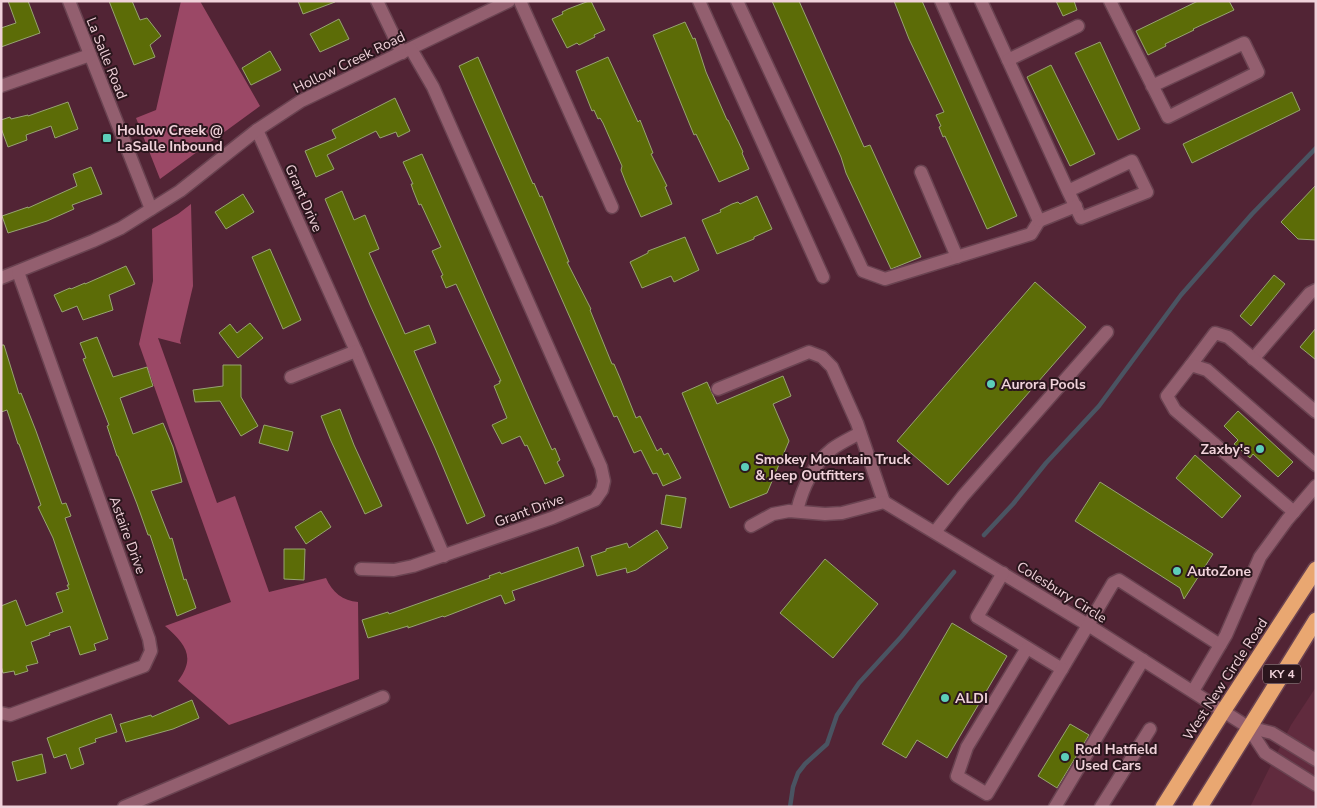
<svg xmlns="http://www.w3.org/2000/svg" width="1317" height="808" viewBox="0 0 1317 808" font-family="'Nunito Sans',sans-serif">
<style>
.built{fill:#612b3e}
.forest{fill:#9b4866}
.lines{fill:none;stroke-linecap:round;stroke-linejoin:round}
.stream{stroke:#4a5462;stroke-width:4.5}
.building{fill:#5c6c07;stroke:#97a471}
.minor-casing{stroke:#6a4351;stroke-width:15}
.highway-casing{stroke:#6a4351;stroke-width:18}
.minor{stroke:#935f6f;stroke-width:12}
.highway{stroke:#e9a771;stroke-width:15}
.poi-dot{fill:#5dceb9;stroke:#2b161d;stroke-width:2}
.labels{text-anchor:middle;stroke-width:4;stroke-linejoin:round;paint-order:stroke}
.shield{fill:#2b161d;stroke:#b59aa1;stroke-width:1}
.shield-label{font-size:12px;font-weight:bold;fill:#f0d2da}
.street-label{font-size:14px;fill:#f0d2da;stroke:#2b161d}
.poi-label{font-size:14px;font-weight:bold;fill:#f0d2da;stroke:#2b161d;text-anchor:start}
</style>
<rect width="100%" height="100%" fill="#522435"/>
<!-- built -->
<path class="built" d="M 1316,687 L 1316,807 L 1250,807 L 1291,725 Z"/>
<!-- forest -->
<g class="forest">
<path d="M 181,1 L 200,1 L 260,106 L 160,179 L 136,118 L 156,110 Z"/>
<path d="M 191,204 L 193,286 L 180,341 L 181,344 L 158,338 L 217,503 L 235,496 L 269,592 L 326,578 C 332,592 343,601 358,602 L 359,679 L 229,725 L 178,681 C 197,656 184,643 165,626 L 231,602 L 139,344 L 153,281 L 152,229 L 178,214 Z"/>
</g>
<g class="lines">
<!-- stream -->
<g class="stream">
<path d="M 984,535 L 1013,504 L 1046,463 L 1099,406 L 1181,295 L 1252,214 L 1316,148"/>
<path d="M 790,807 L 793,787 L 798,773 L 805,764 L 827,744 L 837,715 L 859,683 L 901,637 L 954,572"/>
</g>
</g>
<!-- building -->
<g class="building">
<path d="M 8,1 L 28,1 L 40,33 L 1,47 L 1,28 L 16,23 Z"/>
<path d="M 109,1 L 132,1 L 140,20 L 147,18 L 161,36 L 150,45 L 155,57 L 134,65 Z"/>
<path d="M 298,1 L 334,1 L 335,2 L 303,14 Z"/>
<path d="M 589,1 L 591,1 L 605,30 L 594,35 L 595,37 L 579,45 L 577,43 L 567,48 L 552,19 L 563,14 L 562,12 L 568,9 Z"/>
<path d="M 772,1 L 799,1 L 864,147 L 870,145 L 921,257 L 891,269 L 846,173 L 841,157 Z"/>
<path d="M 894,1 L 922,1 L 1017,216 L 987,229 L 945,136 L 943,137 L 939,127 L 941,126 L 936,115 L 944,112 L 909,39 Z"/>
<path d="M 1056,1 L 1074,1 L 1077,10 L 1063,16 Z"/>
<path d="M 1198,1 L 1229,1 L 1234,10 L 1193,29 L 1194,30 L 1165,44 L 1166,46 L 1148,55 L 1136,31 Z"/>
<path d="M 339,19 L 349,39 L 320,52 L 310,34 Z"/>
<path d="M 685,22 L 693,39 L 695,38 L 706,72 L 727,120 L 728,120 L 743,152 L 742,153 L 749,169 L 719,182 L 696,134 L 694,135 L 653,35 Z"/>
<path d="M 1100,42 L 1140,129 L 1118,140 L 1075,53 Z"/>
<path d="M 270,51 L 281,70 L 251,85 L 242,68 Z"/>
<path d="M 478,57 L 533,184 L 534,183 L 540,197 L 542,196 L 569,262 L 567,262 L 591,309 L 590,310 L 612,364 L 614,364 L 620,378 L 636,418 L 640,416 L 657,451 L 661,448 L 664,455 L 668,453 L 681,478 L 663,486 L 657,473 L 653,474 L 641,450 L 634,453 L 617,416 L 614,417 L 474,101 L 459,66 Z"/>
<path d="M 608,57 L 638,122 L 640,120 L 653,153 L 651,154 L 667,186 L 665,187 L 672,204 L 641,217 L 626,183 L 621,170 L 622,166 L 603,123 L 600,118 L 598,119 L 594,110 L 592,111 L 576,71 Z"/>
<path d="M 1051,65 L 1095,154 L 1070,166 L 1027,77 Z"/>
<path d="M 1292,92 L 1300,110 L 1192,163 L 1183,144 Z"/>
<path d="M 395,98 L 410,131 L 398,137 L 396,132 L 380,138 L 376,131 L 327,155 L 334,169 L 316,177 L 305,151 L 336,138 L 332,130 Z"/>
<path d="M 68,102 L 78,129 L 55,138 L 51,126 L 26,135 L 27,140 L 8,147 L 1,128 L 1,120 L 10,117 L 11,119 L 28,115 L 28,116 Z"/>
<path d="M 422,154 L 534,410 L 552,450 L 555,448 L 560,460 L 557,462 L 564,476 L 545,484 L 527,445 L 525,446 L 520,436 L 502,444 L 492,425 L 507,418 L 494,386 L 500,383 L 499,381 L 501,381 L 456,284 L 446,288 L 441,276 L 443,275 L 432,251 L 441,247 L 421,204 L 419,205 L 413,190 L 411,184 L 413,184 L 403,162 Z"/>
<path d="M 91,167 L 102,194 L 72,205 L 74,209 L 47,221 L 8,233 L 2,216 L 28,207 L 28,208 L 77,186 L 73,174 Z"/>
<path d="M 1316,185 L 1316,240 L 1298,239 L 1281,222 Z"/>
<path d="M 342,191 L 354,220 L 365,215 L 379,249 L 369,253 L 405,334 L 429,325 L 436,343 L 414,351 L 485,516 L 467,524 L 435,448 L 370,305 L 325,199 Z"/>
<path d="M 243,194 L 254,212 L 226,229 L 215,212 Z"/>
<path d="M 757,196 L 772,229 L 754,237 L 754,239 L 717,254 L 702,220 L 721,212 L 720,210 L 732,204 L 738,202 L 740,204 Z"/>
<path d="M 685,237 L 699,270 L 674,282 L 671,276 L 642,288 L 630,262 L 648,253 L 648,251 Z"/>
<path d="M 270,249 L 301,320 L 283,329 L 252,257 Z"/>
<path d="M 126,266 L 135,284 L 109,295 L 113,310 L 83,320 L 77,306 L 62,312 L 54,295 L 70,288 L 71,289 L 85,283 L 85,284 Z"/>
<path d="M 1274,275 L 1285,284 L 1251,326 L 1240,316 Z"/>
<path d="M 1035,282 L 1086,327 L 948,485 L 897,441 Z"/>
<path d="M 250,323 L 263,338 L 238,358 L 219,333 L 230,324 L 237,333 Z"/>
<path d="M 1316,328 L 1316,360 L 1300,347 Z"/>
<path d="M 97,337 L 113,377 L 147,367 L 153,386 L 120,398 L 133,434 L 163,423 L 173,447 L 182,482 L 151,491 L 170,539 L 172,538 L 184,580 L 186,579 L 196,608 L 177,616 L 150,535 L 148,535 L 137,504 L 118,456 L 117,456 L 107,426 L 109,425 L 83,359 L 86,358 L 80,343 Z"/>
<path d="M 1,345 L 4,345 L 19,394 L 21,393 L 36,431 L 62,504 L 66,503 L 71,516 L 65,518 L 108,639 L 94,644 L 96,650 L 80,655 L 70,626 L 49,633 L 50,635 L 31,642 L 38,663 L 26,666 L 28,671 L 15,675 L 14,671 L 3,673 L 1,666 L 1,606 L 16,600 L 26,626 L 63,612 L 56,593 L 69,589 L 67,585 L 69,585 L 53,538 L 38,507 L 41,505 L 19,444 L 18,444 L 7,410 L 1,412 Z"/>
<path d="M 223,365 L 241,365 L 241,397 L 258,426 L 241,436 L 220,401 L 195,402 L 193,390 L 223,386 Z"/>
<path d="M 783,376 L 791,396 L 773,404 L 789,441 L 767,493 L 730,508 L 682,393 L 707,382 L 717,404 Z"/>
<path d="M 340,409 L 354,445 L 382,506 L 365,514 L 331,441 L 321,416 Z"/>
<path d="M 1238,411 L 1293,462 L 1278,477 L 1253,454 L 1250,458 L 1234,444 L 1238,440 L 1224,426 Z"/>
<path d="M 264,425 L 293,432 L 288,451 L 259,443 Z"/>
<path d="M 1195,455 L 1241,496 L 1222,518 L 1176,478 Z"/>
<path d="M 1100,482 L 1213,554 L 1184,599 L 1180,588 L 1075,521 Z"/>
<path d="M 666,495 L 686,498 L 681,528 L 661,524 Z"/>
<path d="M 321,511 L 331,527 L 306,544 L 295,527 Z"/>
<path d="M 657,530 L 668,548 L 636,570 L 627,573 L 626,568 L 597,576 L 591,556 L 606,551 L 606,549 L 627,543 L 629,548 Z"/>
<path d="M 578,547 L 584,566 L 512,591 L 515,600 L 505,604 L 501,595 L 444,617 L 443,616 L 408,628 L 408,626 L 368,638 L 362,620 L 388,612 L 389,614 L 490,578 L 489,576 L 500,572 L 501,574 Z"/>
<path d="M 284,549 L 305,549 L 304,580 L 284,579 Z"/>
<path d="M 825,559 L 878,604 L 833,658 L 780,613 Z"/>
<path d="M 952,623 L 1007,656 L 947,758 L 917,740 L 906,758 L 882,744 Z"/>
<path d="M 192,700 L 199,718 L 173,729 L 126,742 L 120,724 L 151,715 L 152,717 Z"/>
<path d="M 111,714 L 117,732 L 95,739 L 96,742 L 79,748 L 84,764 L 71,769 L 66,754 L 54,758 L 47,738 Z"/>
<path d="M 1070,724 L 1089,735 L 1057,788 L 1038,776 Z"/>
<path d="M 42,754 L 46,773 L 17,781 L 12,762 Z"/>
</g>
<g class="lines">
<!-- minor casing -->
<g class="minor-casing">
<g id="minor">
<path d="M 69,1 L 151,209"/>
<path d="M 377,1 L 402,53"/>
<path d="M 520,1 L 612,207"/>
<path d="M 699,1 L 823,277"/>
<path d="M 737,1 L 863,271 L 885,279 L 1031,234 L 1039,221 L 941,1"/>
<path d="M 981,1 L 1068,191 L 1081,218 L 1147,192 L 1132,161 L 1068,191"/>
<path d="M 1110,1 L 1168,117 L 1258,72 L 1244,43 L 1152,86"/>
<path d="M 1008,60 L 1078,26"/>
<path d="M 1,86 L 90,55"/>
<path d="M 257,130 L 356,351 L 444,556"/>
<path d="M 921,172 L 957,257"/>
<path d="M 1039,221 L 1076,206"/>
<path d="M 1,278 L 93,241 L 121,228 L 180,191 L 257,130 L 301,101 L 509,1"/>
<path d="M 1253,359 L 1310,293 L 1316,290"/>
<path d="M 1191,365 L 1215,333 L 1228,337 L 1316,412"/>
<path d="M 291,377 L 356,351"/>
<path d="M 718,389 L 809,352 L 822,357 L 832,367 L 857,423 L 884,502"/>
<path d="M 884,502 L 1088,625 L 1248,727 L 1272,733 L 1316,760"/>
<path d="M 797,511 C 802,489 814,463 832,449 C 840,443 851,438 860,433"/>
<path d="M 1294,512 L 1175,410 L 1167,396 L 1191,365 L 1207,370 L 1316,465"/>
<path d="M 751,526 L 773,514 L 789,511 L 825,514 L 842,513 L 884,502"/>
<path d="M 935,532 L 963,496 L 1107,332"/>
<path d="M 361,569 L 394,570 L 413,566 L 552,518 L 595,500 L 602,490 L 604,481 L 601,467 L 433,87 L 411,49"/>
<path d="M 1003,573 L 977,617 L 1062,669 L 1113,583 L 1119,580 L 1220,645"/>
<path d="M 1027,648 L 967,747 L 957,776 L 987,794 L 1062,669"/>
<path d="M 1193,691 L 1226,635 L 1260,557 L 1287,520 L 1316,486"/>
<path d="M 1,713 L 10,715 L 144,666 L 151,651 L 149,639 L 18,272"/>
<path d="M 1248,727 L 1265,753 L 1316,785"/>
<path d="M 124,807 L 383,697"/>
<path d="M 1055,807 L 1143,660"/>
<path d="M 1101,807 L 1150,729"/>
</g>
</g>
<!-- highway casing -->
<g class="highway-casing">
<g id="highway">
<path d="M 1163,807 L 1224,710 L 1316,569"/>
<path d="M 1200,807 L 1316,620"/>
</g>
</g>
<!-- minor -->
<use href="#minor" class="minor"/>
<!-- highway -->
<use href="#highway" class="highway"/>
</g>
<!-- markers -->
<g class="poi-dot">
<rect x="102" y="133" width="10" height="10" rx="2.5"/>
<circle cx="991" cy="384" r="5"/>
<circle cx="1260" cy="449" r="5"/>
<circle cx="745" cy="467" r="5"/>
<circle cx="1177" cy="571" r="5"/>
<circle cx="945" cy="698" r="5"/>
<circle cx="1065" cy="757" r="5"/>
</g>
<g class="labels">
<!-- shield labels -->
<rect class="shield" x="1263" y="664.5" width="38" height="19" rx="4"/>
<g class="shield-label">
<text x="1282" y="678">KY 4</text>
</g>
<!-- street labels -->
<g class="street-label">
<text transform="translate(107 58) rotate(68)" y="5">La Salle Road</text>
<text transform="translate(349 62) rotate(-26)" y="5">Hollow Creek Road</text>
<text transform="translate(304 198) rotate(66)" y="5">Grant Drive</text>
<text transform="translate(529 510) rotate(-20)" y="5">Grant Drive</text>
<text transform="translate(128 535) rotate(70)" y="5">Astaire Drive</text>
<text transform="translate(1062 592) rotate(32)" y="5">Colesbury Circle</text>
<text transform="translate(1225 679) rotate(-57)" y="5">West New Circle Road</text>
</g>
<!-- poi labels -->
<g class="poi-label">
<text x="117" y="135">Hollow Creek @<tspan x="117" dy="16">LaSalle Inbound</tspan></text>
<text x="1001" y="389">Aurora Pools</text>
<text x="1250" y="454" text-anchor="end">Zaxby's</text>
<text x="755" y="464">Smokey Mountain Truck<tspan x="755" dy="16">&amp; Jeep Outfitters</tspan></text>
<text x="1187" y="576">AutoZone</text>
<text x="955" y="703">ALDI</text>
<text x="1075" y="754">Rod Hatfield<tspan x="1075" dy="16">Used Cars</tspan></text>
</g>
</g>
<!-- border -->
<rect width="1317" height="808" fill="none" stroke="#f0d2da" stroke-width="5"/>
</svg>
